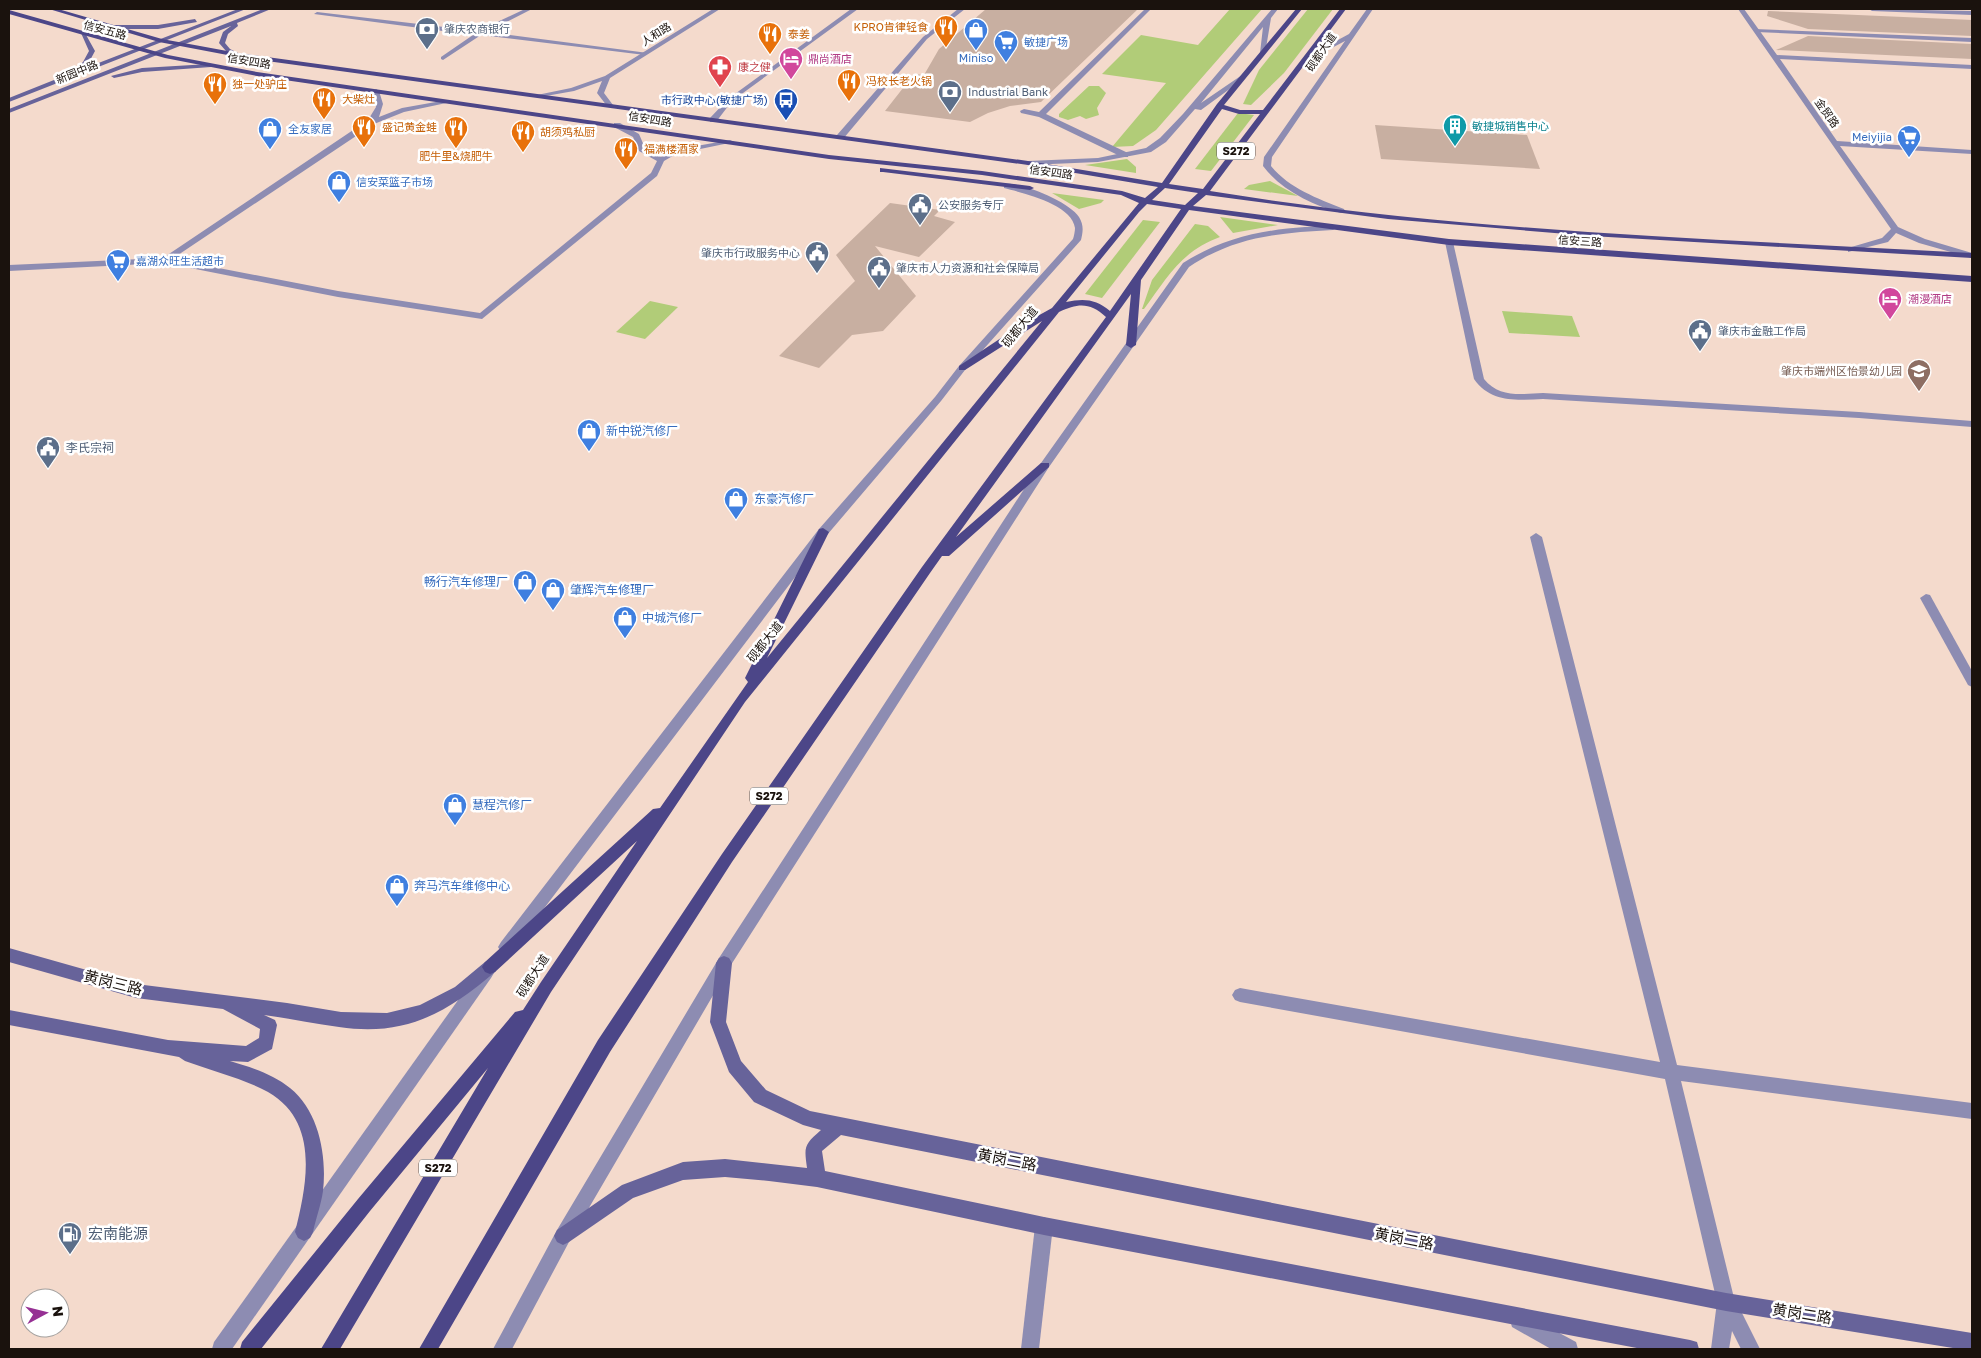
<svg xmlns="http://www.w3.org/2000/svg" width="1981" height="1358" viewBox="0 0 1981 1358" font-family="'Golos Text','Noto Sans SC',sans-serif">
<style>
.green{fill:#b1cc78}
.building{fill:#c8afa1}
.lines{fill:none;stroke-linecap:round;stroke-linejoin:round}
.pedestrian{fill:#8d8cb2;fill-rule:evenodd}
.minor{fill:#8d8cb2;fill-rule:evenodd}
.tertiary{fill:#8d8cb2;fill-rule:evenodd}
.secondary{fill:#67639a;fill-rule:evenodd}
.primary{fill:#4c4688;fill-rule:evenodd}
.labels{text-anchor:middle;stroke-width:5;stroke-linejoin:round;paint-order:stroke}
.far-food-label{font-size:11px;fill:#c56008;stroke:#fff;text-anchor:start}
.far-service-label{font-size:11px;fill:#4e5e75;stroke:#fff;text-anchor:start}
.far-street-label{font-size:11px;fill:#1a120d;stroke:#fff}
.far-shop-label{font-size:11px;fill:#366cbe;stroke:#fff;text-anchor:start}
.far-hotel-label{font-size:11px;fill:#b23c85;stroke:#fff;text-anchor:start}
.far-health-label{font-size:11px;fill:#be3a42;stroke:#fff;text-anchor:start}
.far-transit-label{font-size:11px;fill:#164399;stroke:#fff;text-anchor:end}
.far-culture-label{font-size:11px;fill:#0d838f;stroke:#fff;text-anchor:start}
.shield{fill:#fff;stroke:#5f5956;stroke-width:1}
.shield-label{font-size:11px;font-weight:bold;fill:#1a120d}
.far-education-label{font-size:11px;fill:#785e54;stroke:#fff;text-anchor:end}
.street-label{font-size:12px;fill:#1a120d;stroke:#fff}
.shop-label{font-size:12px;fill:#366cbe;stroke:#fff;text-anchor:start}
.service-label{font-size:12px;fill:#4e5e75;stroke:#fff;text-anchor:start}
.near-street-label{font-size:15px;fill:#1a120d;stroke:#fff}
.near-service-label{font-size:15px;fill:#4e5e75;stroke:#fff;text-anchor:start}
</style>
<rect width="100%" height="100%" fill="#f4dacc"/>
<!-- green -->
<g class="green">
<path d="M 1230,9 L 1262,9 L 1156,130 L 1133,146 L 1112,147 L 1166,83 L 1102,74 L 1141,35 L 1198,45 Z"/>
<path d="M 1308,9 L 1333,9 L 1284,73 L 1251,105 L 1243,104 L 1259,70 Z"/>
<path d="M 1089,86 L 1099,86 L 1106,93 L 1097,108 L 1099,115 L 1086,119 L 1080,116 L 1068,120 L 1059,117 L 1059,114 Z"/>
<path d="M 1238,113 L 1254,115 L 1211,171 L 1195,169 Z"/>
<path d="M 1127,159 L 1136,167 L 1136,173 L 1085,165 Z"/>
<path d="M 1270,181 L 1298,196 L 1244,189 L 1249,185 Z"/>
<path d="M 1052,193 L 1104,200 L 1101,203 L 1079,209 Z"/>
<path d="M 1220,217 L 1278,225 L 1233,233 Z"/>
<path d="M 1143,220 L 1160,222 L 1102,298 L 1085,294 Z"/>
<path d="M 1195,224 L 1208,226 L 1220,237 C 1181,251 1167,278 1144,309 L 1142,309 L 1152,280 Z"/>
<path d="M 650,301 L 678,307 L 645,339 L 616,332 Z"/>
<path d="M 1502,311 L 1572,316 L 1580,337 L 1509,333 Z"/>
</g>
<!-- building -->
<g class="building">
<path d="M 986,9 L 1138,9 L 1041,102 L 1010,106 L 988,113 L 970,122 L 885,111 L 914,74 L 924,75 L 939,49 Z"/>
<path d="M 1768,11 L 1972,20 L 1972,36 L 1808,29 L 1767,16 Z"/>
<path d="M 1808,36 L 1972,44 L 1972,59 L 1776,50 Z"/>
<path d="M 1375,125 L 1527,135 L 1540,169 L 1381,159 Z"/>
<path d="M 890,203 L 940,210 L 934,216 L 955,222 L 919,257 L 875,246 L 916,296 L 883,331 L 852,335 L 819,368 L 779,356 L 855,281 L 836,255 Z"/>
</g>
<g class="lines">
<!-- pedestrian -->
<g class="pedestrian">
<path d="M 525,9 L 532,9 L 487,32 L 648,53 L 645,55 L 481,35 L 443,60 L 441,59 L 441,57 L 473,35 L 314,14 L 317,12 L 478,31 Z"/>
<path d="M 958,9 L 965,9 L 927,39 L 843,139 L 837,139 L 837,135 L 923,37 Z"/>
<path d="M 1145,9 L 1151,9 L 1046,114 L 1128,153 L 1128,157 L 1122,157 L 1039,117 L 1021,113 L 1020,111 L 1024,109 L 1039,112 Z"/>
<path d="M 1754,29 L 1972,38 L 1972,42 L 1756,32 Z"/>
</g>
<!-- minor -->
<g class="minor">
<path d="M 851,9 L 858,9 L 732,101 L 716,122 L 710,122 L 710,118 L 728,99 Z"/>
<path d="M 1738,9 L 1744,9 L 1777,55 L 1972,65 L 1972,69 L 1780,59 L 1837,141 L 1972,150 L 1972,154 L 1840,146 L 1898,227 L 1925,239 L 1972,253 L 1972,258 L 1919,243 L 1896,233 L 1888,242 L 1848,252 L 1848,248 L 1882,238 L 1891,229 Z"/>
<path d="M 1869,9 L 1972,11 L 1972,15 L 1872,11 Z"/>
<path d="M 376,89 L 379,91 L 383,104 L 379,117 L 402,108 L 447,100 L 451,102 L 404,112 L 374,124 L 172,259 L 338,291 L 480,313 L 651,173 L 657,161 L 639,151 L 633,137 L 614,127 L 614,123 L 620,123 L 639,134 L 645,148 L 661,157 L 674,150 L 730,140 L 734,142 L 676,154 L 664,161 L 657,176 L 482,319 L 338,297 L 165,263 L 9,271 L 9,265 L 163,258 L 368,120 L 376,107 L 373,91 Z"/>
<path d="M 1449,239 L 1453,242 L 1484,379 C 1499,398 1521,394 1543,393 L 1859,412 L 1972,421 L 1972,427 L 1859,418 L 1543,399 C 1516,400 1491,403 1474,379 L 1445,242 Z"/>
<path d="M 1536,533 L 1542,537 L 1677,1065 L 1972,1103 L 1972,1119 L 1681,1081 L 1735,1302 L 1733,1309 L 1726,1311 L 1719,1309 L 1717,1302 L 1665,1079 L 1240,1002 L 1235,1000 L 1232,995 L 1235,990 L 1240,988 L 1660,1062 L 1530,537 Z"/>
<path d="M 1926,594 L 1930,595 L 1972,671 L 1972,687 L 1968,685 L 1920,598 Z"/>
<path d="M 1044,1217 L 1050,1220 L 1053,1226 L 1039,1349 L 1021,1349 L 1035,1226 L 1038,1220 Z"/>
</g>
<!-- tertiary -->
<g class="tertiary">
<path d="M 713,9 L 720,9 L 610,78 L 604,93 L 613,105 L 611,106 L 607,106 L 597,93 L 602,81 L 574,91 L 540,97 L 537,95 L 571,88 L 605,76 Z"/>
<path d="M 1272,9 L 1278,9 L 1271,18 L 1265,54 L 1260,53 L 1263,27 L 1201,103 L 1242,75 L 1246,75 L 1246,77 L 1201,110 L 1195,109 L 1166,142 L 1151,152 L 1098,162 L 1028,165 L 1024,163 L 1028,161 L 1098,158 L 1146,148 L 1160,138 L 1183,114 Z"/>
<path d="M 1367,9 L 1373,9 L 1272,157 L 1271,166 C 1290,189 1317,198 1344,209 L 1345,211 L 1341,213 C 1312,205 1281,190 1263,166 L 1264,157 L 1345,41 L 1305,62 L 1301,62 L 1301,60 L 1349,34 Z"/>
<path d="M 1004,184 C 1022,182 1069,202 1079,217 C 1084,225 1083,232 1081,240 L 965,370 L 941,401 L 827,535 L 511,952 L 506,954 L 501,952 L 498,947 L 501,942 L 819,529 L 935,397 L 959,366 L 1073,239 C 1074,236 1075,231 1075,228 C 1072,204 1023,193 1004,188 Z"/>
<path d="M 1336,226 L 1337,228 L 1333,230 C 1279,233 1235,236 1189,267 L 1049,467 L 729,968 L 569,1242 L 512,1349 L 493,1349 L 557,1230 L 719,958 L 1041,463 L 1183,263 C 1221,239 1260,230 1305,227 C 1315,227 1326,225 1336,226 Z"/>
<path d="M 486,966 L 491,968 L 494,973 L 491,978 L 232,1349 L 212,1349 L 214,1342 L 481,968 Z"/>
<path d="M 1726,1293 L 1733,1295 L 1760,1349 L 1741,1349 L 1732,1331 L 1729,1349 L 1711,1349 L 1717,1302 L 1719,1295 Z"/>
<path d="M 1519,1311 L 1576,1342 L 1578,1349 L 1551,1349 L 1512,1327 L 1510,1320 L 1512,1313 Z"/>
</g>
<!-- secondary -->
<g class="secondary">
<path d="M 238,9 L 246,9 L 9,102 L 9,98 L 74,72 L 74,70 L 83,62 L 89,51 L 81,33 L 85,33 L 95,51 L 88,64 L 83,69 Z"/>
<path d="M 263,9 L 271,9 L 237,23 L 238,26 L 228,34 L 225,43 L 230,49 L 240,54 L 240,56 L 226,51 L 219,43 L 223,32 L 231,26 L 9,113 L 9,109 Z"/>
<path d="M 195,19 L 197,22 L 158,29 L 114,29 L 111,27 L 114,25 L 158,25 Z"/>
<path d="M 209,64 L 212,66 L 211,67 L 142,72 L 114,78 L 111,76 L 142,68 Z"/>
<path d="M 9,948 L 136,984 L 287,1003 L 341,1012 L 387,1013 L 420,1005 L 455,987 L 485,962 L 490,960 L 495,962 L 498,967 L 495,972 C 447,1013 405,1037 339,1027 C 314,1024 289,1018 264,1015 L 275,1020 L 277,1025 L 272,1049 L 248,1062 L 230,1061 C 250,1067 273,1074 290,1088 C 319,1111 327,1156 323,1191 C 321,1205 316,1218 313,1232 L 310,1238 L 304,1241 L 298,1238 L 295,1232 C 307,1184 320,1122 268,1092 C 242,1078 212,1071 185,1061 L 179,1057 L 9,1025 L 9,1010 L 168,1040 L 246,1046 L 259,1038 L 260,1029 L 223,1009 L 136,998 L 9,962 Z"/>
<path d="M 724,956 L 729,958 L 732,963 L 726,1022 L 741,1061 L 766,1090 L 810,1111 L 1726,1293 L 1972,1333 L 1972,1349 L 1959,1349 L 1726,1311 L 841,1135 L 822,1151 L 825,1171 L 1044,1217 L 1690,1340 L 1697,1342 L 1699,1349 L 1642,1349 L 1044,1235 L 817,1187 L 769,1181 L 725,1177 L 683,1180 L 633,1198 L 569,1242 L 563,1245 L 557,1242 L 554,1236 L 557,1230 L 622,1185 L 683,1162 L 725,1159 L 807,1168 C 804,1146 804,1145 821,1130 L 803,1125 L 754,1102 L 729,1072 L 710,1022 L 716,963 L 719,958 Z"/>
</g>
<!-- primary -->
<g class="primary">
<path d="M 49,9 L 58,9 L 162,39 L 238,53 L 1028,161 L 1162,183 L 1217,104 L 1296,9 L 1302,9 L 1224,105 L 1240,110 L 1263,110 L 1340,9 L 1346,9 L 1210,191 C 1462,232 1718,239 1972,253 L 1972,258 L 1591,236 L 1388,219 L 1206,195 L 1193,206 L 1449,239 L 1972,276 L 1972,282 L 1449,245 L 1189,210 L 1141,280 L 1136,345 L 1131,348 L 1126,345 L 1131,294 L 956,537 L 1041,463 L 1049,463 L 1049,467 L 949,556 L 942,556 L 930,573 L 732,862 L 610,1052 L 438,1349 L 419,1349 L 598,1040 L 722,854 L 922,567 L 1106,317 C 1090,302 1078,303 1059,312 L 745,702 L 551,992 L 340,1349 L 321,1349 L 488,1068 L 370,1211 L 261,1349 L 240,1349 L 242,1342 L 358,1199 L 515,1012 L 523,1010 L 541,982 L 637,841 L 495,972 L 490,974 L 485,972 L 482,967 L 485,962 L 653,809 L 660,808 L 748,682 L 745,678 L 819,529 L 823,528 L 829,532 L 767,658 L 1042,321 L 965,370 L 959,370 L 959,366 L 1016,328 L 1052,308 L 1139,203 L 1121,195 L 982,175 L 829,159 L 257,76 L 165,58 L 9,14 L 9,10 L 168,55 L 257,72 L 829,155 L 982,171 L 1122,191 L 1145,198 L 1158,187 L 1028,165 L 238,57 L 159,42 ZM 1222,109 L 1239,114 L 1260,114 L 1203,189 L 1169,184 ZM 1165,188 L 1198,193 L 1185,205 L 1152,200 ZM 1147,204 L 1181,209 L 1110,311 C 1096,299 1084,298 1066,302 L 1139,212 Z"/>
<path d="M 880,168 L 1030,186 L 1034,188 L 1030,190 L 883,172 L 880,172 Z"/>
</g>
</g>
<!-- icons -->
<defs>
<g id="restaurant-pin" transform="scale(1.25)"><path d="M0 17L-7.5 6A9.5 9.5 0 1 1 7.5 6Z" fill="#e8710a" stroke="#fff"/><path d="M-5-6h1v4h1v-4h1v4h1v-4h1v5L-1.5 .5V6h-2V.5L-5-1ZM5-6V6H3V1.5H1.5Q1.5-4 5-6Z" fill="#fff"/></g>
<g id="bank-pin" transform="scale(1.25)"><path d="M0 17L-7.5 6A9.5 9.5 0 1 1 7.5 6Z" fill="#5c6f8a" stroke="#fff"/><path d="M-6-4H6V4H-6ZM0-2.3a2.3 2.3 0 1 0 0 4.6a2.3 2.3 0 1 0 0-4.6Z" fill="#fff"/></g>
<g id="shop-pin" transform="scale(1.25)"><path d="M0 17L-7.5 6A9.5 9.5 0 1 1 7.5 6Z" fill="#3f7fe0" stroke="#fff"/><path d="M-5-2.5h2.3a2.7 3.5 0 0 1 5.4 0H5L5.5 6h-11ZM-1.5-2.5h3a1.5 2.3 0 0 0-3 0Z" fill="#fff"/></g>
<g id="supermarket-pin" transform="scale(1.25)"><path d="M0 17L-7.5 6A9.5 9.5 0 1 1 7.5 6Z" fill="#3f7fe0" stroke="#fff"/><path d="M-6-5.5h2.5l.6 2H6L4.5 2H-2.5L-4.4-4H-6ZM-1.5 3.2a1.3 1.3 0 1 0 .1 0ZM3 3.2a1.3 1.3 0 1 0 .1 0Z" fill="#fff"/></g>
<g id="hotel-pin" transform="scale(1.25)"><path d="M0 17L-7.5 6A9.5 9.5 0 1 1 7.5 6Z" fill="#d1479c" stroke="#fff"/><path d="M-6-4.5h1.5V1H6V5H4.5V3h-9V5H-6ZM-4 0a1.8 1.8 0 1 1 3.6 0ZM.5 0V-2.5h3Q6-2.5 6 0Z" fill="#fff"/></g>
<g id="pharmacy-pin" transform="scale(1.25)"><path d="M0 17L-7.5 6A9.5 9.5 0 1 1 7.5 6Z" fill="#e0444e" stroke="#fff"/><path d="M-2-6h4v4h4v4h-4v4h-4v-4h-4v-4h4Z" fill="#fff"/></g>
<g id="bus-pin" transform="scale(1.25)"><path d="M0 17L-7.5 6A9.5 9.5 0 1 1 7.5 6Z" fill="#1a4fb4" stroke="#fff"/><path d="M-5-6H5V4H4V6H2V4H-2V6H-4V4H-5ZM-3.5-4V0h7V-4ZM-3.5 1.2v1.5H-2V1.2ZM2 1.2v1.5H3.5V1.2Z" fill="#fff"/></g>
<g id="building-pin" transform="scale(1.25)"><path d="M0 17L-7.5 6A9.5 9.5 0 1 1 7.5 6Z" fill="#0f9aa8" stroke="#fff"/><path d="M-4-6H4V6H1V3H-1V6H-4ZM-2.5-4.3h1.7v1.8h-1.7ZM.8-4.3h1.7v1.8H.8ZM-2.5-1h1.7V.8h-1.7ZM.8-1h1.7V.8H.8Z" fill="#fff"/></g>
<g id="civic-pin" transform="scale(1.25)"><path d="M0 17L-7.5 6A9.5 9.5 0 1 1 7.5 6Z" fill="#5c6f8a" stroke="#fff"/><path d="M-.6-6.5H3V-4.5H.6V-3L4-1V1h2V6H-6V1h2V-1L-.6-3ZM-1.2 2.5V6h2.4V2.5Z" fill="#fff"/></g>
<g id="school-pin" transform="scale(1.25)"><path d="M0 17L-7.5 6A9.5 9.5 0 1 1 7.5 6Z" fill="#8d6e63" stroke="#fff"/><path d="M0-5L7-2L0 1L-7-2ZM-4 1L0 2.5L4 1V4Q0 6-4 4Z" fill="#fff"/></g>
<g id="fuel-pin" transform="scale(1.25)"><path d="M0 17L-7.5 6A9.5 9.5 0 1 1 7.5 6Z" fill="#5c6f8a" stroke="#fff"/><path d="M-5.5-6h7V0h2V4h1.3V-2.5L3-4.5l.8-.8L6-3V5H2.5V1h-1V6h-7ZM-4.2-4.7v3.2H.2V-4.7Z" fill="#fff"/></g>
</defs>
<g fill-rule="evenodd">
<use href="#restaurant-pin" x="946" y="27"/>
<use href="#bank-pin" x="427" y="29"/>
<use href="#shop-pin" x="976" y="30"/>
<use href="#restaurant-pin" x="770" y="34"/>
<use href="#supermarket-pin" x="1006" y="42"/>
<use href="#hotel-pin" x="791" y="59"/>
<use href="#pharmacy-pin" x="720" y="67"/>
<use href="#restaurant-pin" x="849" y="81"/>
<use href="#restaurant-pin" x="215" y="84"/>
<use href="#bank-pin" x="950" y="92"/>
<use href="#restaurant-pin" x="324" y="99"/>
<use href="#bus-pin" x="786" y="100"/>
<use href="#building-pin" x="1455" y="126"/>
<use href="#restaurant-pin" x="364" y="127"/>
<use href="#restaurant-pin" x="456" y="128"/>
<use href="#shop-pin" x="270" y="129"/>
<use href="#restaurant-pin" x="523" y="132"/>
<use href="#supermarket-pin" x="1909" y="137"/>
<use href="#restaurant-pin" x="626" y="149"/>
<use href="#shop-pin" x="339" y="182"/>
<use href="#civic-pin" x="920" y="205"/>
<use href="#civic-pin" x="817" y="253"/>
<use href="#supermarket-pin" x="118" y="261"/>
<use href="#civic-pin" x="879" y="268"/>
<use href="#hotel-pin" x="1890" y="299"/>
<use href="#civic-pin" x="1700" y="331"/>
<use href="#school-pin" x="1919" y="371"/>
<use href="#shop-pin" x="589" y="431"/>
<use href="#civic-pin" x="48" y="448"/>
<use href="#shop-pin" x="736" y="499"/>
<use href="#shop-pin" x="525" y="582"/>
<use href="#shop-pin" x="553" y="590"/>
<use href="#shop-pin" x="625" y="618"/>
<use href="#shop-pin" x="455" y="805"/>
<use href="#shop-pin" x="397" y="886"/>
<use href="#fuel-pin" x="70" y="1234"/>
</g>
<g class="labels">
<!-- far-food labels -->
<g class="far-food-label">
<text x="928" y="31" text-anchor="end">KPRO肯律轻食</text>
<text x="788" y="38">泰姜</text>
<text x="866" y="85">冯校长老火锅</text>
<text x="232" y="88">独一处驴庄</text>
<text x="342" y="103">大柴灶</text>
<text x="382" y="131">盛记黄金蛙</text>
<text x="540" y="136">胡须鸡私厨</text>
<text x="644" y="153">福满楼酒家</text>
<text x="456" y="160" text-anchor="middle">肥牛里&amp;烧肥牛</text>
</g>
<!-- far-service labels -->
<g class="far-service-label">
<text x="444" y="33">肇庆农商银行</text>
<text x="968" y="96">Industrial Bank</text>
<text x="938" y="209">公安服务专厅</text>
<text x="800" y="257" text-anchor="end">肇庆市行政服务中心</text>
<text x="896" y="272">肇庆市人力资源和社会保障局</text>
<text x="1718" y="335">肇庆市金融工作局</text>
</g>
<!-- far-street labels -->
<g class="far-street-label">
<text transform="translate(105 30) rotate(15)" y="4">信安五路</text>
<text transform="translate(656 34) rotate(-32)" y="4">人和路</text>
<text transform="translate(1321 52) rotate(-55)" y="4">砚都大道</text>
<text transform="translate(249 61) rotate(9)" y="4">信安四路</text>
<text transform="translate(77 72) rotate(-22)" y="4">新园中路</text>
<text transform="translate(1827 113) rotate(55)" y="4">金贸路</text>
<text transform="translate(650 119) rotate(9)" y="4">信安四路</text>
<text transform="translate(1051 172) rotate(8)" y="4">信安四路</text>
<text transform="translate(1580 241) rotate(4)" y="4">信安三路</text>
</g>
<!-- far-shop labels -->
<g class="far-shop-label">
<text x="1024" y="46">敏捷广场</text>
<text x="976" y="62" text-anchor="middle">Miniso</text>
<text x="288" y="133">全友家居</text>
<text x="1892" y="141" text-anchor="end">Meiyijia</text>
<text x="356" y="186">信安菜篮子市场</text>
<text x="136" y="265">嘉湖众旺生活超市</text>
</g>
<!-- far-hotel labels -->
<g class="far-hotel-label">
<text x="808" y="63">鼎尚酒店</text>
<text x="1908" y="303">潮漫酒店</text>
</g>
<!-- far-health labels -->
<g class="far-health-label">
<text x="738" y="71">康之健</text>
</g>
<!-- far-transit labels -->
<g class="far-transit-label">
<text x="768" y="104">市行政中心(敏捷广场)</text>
</g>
<!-- far-culture labels -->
<g class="far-culture-label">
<text x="1472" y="130">敏捷城销售中心</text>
</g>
<!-- shield labels -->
<g class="shield">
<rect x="1217" y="142.5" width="38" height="17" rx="4"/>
<rect x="750" y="787.5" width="38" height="17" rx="4"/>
<rect x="419" y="1159.5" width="38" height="17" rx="4"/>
</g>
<g class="shield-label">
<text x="1236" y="155">S272</text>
<text x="769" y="800">S272</text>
<text x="438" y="1172">S272</text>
</g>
<!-- far-education labels -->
<g class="far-education-label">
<text x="1902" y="375">肇庆市端州区怡景幼儿园</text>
</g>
<!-- street labels -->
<g class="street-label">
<text transform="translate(1020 327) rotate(-51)" y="4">砚都大道</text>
<text transform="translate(765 642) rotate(-51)" y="4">砚都大道</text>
<text transform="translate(533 976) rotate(-57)" y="4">砚都大道</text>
</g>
<!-- shop labels -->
<g class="shop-label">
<text x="606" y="435">新中锐汽修厂</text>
<text x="754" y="503">东豪汽修厂</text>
<text x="508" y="586" text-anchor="end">畅行汽车修理厂</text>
<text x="570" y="594">肇辉汽车修理厂</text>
<text x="642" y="622">中城汽修厂</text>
<text x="472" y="809">慧程汽修厂</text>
<text x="414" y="890">奔马汽车维修中心</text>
</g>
<!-- service labels -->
<g class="service-label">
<text x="66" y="452">李氏宗祠</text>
</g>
<!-- near-street labels -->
<g class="near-street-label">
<text transform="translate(113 983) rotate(14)" y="5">黄岗三路</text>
<text transform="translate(1007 1160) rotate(11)" y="5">黄岗二路</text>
<text transform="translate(1404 1239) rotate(11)" y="5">黄岗二路</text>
<text transform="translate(1802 1314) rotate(9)" y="5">黄岗二路</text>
</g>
<!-- near-service labels -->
<g class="near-service-label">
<text x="88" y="1239">宏南能源</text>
</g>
</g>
<!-- border -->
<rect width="1981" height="1358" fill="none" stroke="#1a120d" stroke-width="20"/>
<!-- north arrow -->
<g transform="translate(45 1313) rotate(83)"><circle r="24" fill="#ffffff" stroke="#a3a09e"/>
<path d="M0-4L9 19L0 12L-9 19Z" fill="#963094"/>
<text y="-8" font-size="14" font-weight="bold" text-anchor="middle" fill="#1a120d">N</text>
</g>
</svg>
